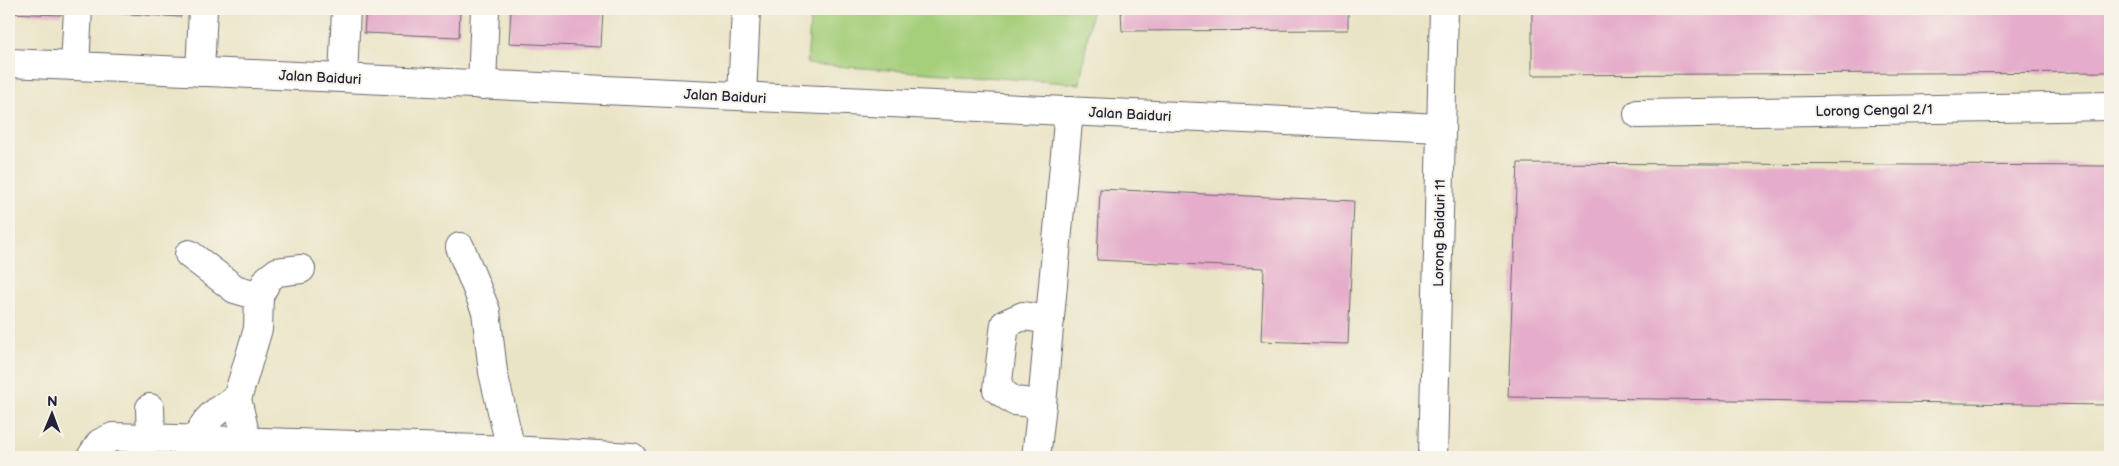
<svg xmlns="http://www.w3.org/2000/svg" width="2119" height="466" viewBox="0 0 2119 466" font-family="'Balsamiq Sans',sans-serif">
<style>
.green{fill:#a6cf7b;stroke:#64785b}
.building{fill:#e5adcb}
.lines{fill:none;stroke-linecap:round;stroke-linejoin:round}
.minor-casing{stroke:#68666c;stroke-width:30}
.minor{stroke:#fff;stroke-width:28}
.labels{text-anchor:middle;stroke-width:4;stroke-linejoin:round;paint-order:stroke}
.street-label{font-size:14px;fill:#22223b;stroke:#f7f3e8}
</style>
<rect width="100%" height="100%" fill="#f7f3e8"/>
<filter id="ink" filterUnits="userSpaceOnUse"><feTurbulence type="fractalNoise" baseFrequency=".02" numOctaves="2"/><feDisplacementMap in="SourceGraphic" scale="10" xChannelSelector="R" yChannelSelector="G"/><feConvolveMatrix kernelMatrix="1 2 1 2 8 2 1 2 1" color-interpolation-filters="sRGB"/></filter>
<filter id="wash" filterUnits="userSpaceOnUse"><feTurbulence type="fractalNoise" baseFrequency=".0096" numOctaves="4" result="noise"/><feDisplacementMap in="SourceGraphic" scale="20" xChannelSelector="R" yChannelSelector="G"/><feGaussianBlur stdDeviation="1.12" result="paint"/><feColorMatrix in="noise" values="0 0 0 0 0 0 0 0 0 0 0 0 0 0 0 0 0 1.4 0 .05"/><feComposite in="paint" operator="in"/></filter>
<g filter="url(#wash)">
<rect width="100%" height="100%" fill="#eae4c6"/>
<!-- green -->
<path class="green" d="M 811,9 L 1092,9 L 1080,84 L 807,64 Z"/>
<g id="blocks">
<!-- building -->
<g class="building">
<path d="M 9,9 L 61,9 L 61,15 L 9,13 Z"/>
<path d="M 92,9 L 181,9 L 181,17 L 92,12 Z"/>
<path d="M 366,9 L 460,9 L 459,37 L 364,33 Z"/>
<path d="M 511,9 L 603,9 L 601,47 L 509,43 Z"/>
<path d="M 1121,9 L 1348,9 L 1348,30 L 1122,31 Z"/>
<path d="M 1532,9 L 2110,9 L 2110,72 L 1532,75 Z"/>
<path d="M 1518,163 L 2110,166 L 2110,405 L 1508,397 Z"/>
<path d="M 1100,189 L 1354,201 L 1348,344 L 1261,341 L 1264,268 L 1097,260 Z"/>
</g>
</g>
</g>
<g filter="url(#ink)">
<use href="#blocks" fill-opacity="0" stroke="#68666c" stroke-width="1"/>
<g class="lines">
<!-- minor casing -->
<g class="minor-casing">
<g id="minor">
<path d="M 9,63 L 1441,128"/>
<path d="M 75,66 L 78,9"/>
<path d="M 200,72 L 203,9"/>
<path d="M 343,78 L 346,9"/>
<path d="M 482,85 L 485,9"/>
<path d="M 742,96 L 746,9"/>
<path d="M 1638,114 L 2110,106"/>
<path d="M 460,247 L 486,311 L 493,372 L 511,450"/>
<path d="M 189,254 L 235,289 L 259,296"/>
<path d="M 1042,404 L 1014,401 L 997,389 L 1005,324 L 1023,316 L 1050,320"/>
<path d="M 150,408 L 151,439"/>
<path d="M 197,440 C 204,418 217,410 237,399"/>
<path d="M 247,442 L 237,399 L 258,329 L 259,296 L 268,279 L 277,272 L 301,269"/>
<path d="M 91,457 L 100,443 L 113,437 L 511,450 L 632,457"/>
<path d="M 1036,457 L 1042,404 L 1069,111"/>
<path d="M 1433,457 L 1444,9"/>
</g>
</g>
<!-- minor -->
<use href="#minor" class="minor"/>
</g>
</g>
<g class="labels">
<!-- street labels -->
<g class="street-label">
<text transform="translate(320 77) rotate(3)" y="5">Jalan Baiduri</text>
<text transform="translate(725 96) rotate(3)" y="5">Jalan Baiduri</text>
<text transform="translate(1874 110) rotate(-1)" y="5">Lorong Cengal 2/1</text>
<text transform="translate(1130 114) rotate(3)" y="5">Jalan Baiduri</text>
<text transform="translate(1439 233) rotate(-89)" y="5">Lorong Baiduri 11</text>
</g>
</g>
<!-- margin -->
<rect width="2119" height="466" fill="none" stroke="#f7f3e8" stroke-width="30"/>
<!-- north arrow -->
<g transform="translate(52 414) rotate(1)" stroke="#f7f3e8" stroke-width="4" paint-order="stroke">
<path d="M0-4L9 19L0 12L-9 19Z" fill="#22223b"/>
<text y="-8" font-size="14" font-weight="bold" text-anchor="middle" fill="#22223b">N</text>
</g>
</svg>
